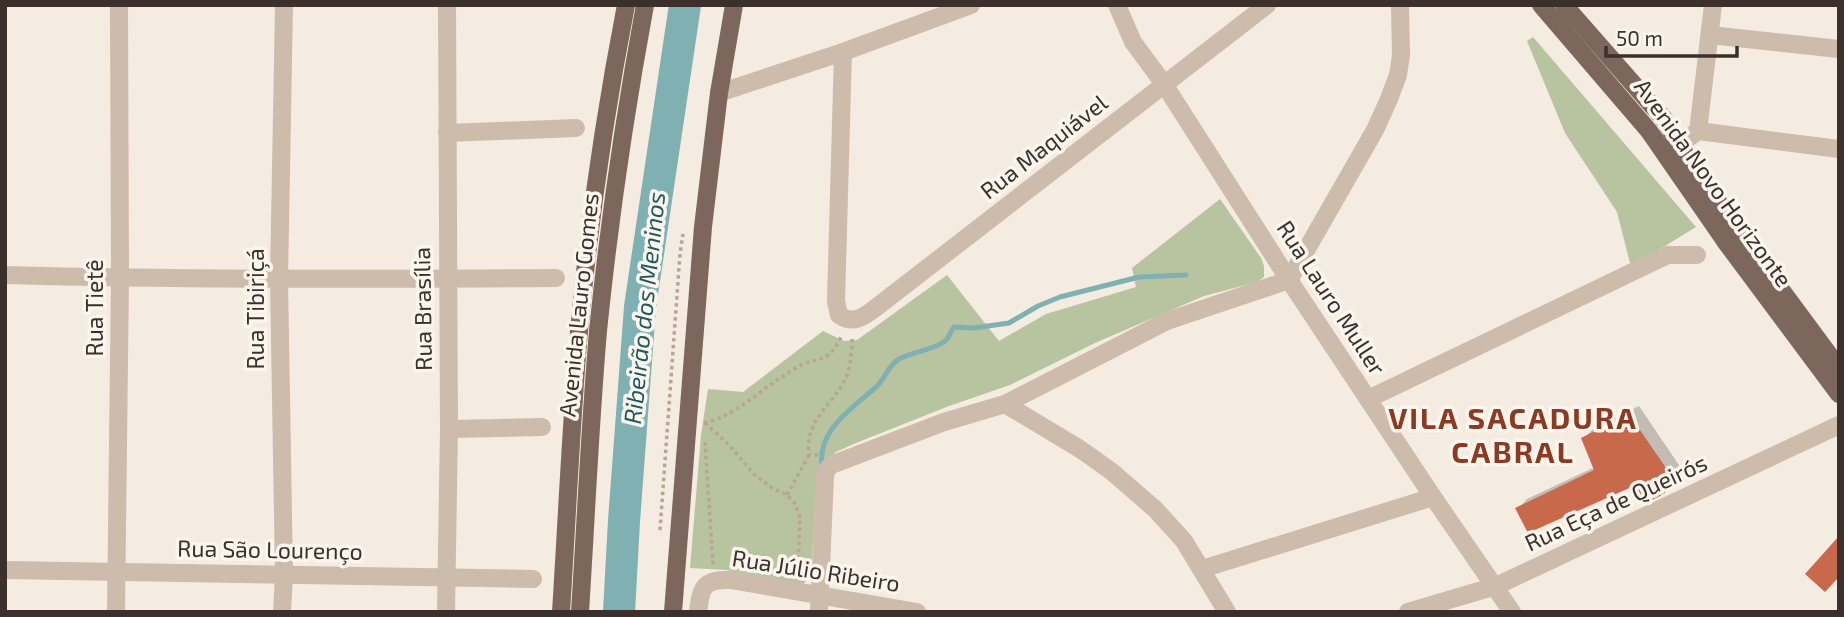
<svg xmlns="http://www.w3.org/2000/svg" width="1844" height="617" viewBox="0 0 1844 617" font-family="'Exo 2',sans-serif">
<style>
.green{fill:#b8c4a0}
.shadow{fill:#0003}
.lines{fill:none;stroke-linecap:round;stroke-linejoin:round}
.stream{stroke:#7fb0b2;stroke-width:5}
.river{stroke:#7fb0b2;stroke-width:32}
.building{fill:#c8694b}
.path{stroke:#b9a596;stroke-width:3.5;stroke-dasharray:3.5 3.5;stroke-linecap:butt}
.minor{stroke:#cdbbac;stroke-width:18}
.major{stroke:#7d675c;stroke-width:18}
.labels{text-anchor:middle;stroke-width:7;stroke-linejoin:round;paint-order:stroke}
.street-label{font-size:23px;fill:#3b302b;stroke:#fbf5ee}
.water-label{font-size:24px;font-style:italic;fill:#1f5a5e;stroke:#fbf5ee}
.district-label{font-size:30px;font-weight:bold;letter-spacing:2px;fill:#8c3b22;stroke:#fbf5ee}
</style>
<rect width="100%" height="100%" fill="#f4ebe1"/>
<!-- green -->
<g class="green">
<path d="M 1533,37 L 1696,227 L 1631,267 L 1617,212 L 1565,133 L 1527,41 Z"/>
<path d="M 1220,199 L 1261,258 L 1264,266 L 1264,277 L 1257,282 L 1204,296 L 1095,343 L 1010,385 L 949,406 L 856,443 L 836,452 L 817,471 L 811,578 L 801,585 L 726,570 L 690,568 L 701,435 L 708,389 L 743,392 L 823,331 L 844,341 L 857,340 L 947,275 L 999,341 L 1046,314 L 1136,287 L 1132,268 Z"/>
</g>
<!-- shadow -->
<path class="shadow" d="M 1639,406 L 1685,474 L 1676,483 L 1635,484 L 1518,509 L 1527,499 L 1595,467 L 1584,438 L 1593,429 Z"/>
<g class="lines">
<!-- stream -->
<path class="stream" d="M 822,466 C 817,431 851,409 875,388 C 885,380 887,366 899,359 C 911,352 937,349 945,341 C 949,338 950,332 954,327 L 974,328 L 1009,323 L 1038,306 L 1060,297 L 1139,277 L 1186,275"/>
<!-- river -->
<path class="river" d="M 619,612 L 624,521 L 640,307 L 685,5"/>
</g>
<!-- building -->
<g class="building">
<path d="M 1629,414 L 1677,484 L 1660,496 L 1646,503 L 1634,486 L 1528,533 L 1515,508 L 1594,470 L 1581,438 Z"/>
<path d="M 1839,536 L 1839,577 L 1825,592 L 1805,574 Z"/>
</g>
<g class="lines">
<!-- path -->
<g class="path">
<path d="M 704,423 C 736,416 758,391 785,375 C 791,371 797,366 804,364 C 811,361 819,360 825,357 C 834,352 838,343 842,335"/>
<path d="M 705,423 L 729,445 L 754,474 L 772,488 L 787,495 L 794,502 L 800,517 L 798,563 L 803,577"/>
<path d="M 705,442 L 713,564"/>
<path d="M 818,455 L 809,455 C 804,418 835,405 847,375 C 851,363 852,349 852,336"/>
<path d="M 787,495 L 809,455"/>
<path d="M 660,530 L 680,254 L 683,234"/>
</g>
<!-- minor -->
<g class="minor">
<path d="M 1117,5 L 1133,42 L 1164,84 L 1289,280 L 1433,497 L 1512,612"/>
<path d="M 1710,35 L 1839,49"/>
<path d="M 843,52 L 836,301 L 839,315 C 854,326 866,315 878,306 L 1267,5"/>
<path d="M 719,93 L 843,52 L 971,5"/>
<path d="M 1698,131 L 1839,149"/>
<path d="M 447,133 L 576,128"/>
<path d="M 1679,145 L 1698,131 L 1713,5"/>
<path d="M 5,275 C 189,280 372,279 556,278"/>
<path d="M 1368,399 L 1668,255 L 1697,255"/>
<path d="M 1005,404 L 1080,449 L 1111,471 L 1155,509 L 1184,541 L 1227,612"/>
<path d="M 449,429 L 542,427"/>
<path d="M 1202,569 L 1433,497"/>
<path d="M 5,570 L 533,579"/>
<path d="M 116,612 L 120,278 L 119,5"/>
<path d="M 282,612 L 284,575 L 279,279 L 284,5"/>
<path d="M 446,612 L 449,429 L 447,5"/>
<path d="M 698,612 C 701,586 704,579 731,580 L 917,612"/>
<path d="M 819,612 L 825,476 L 826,471 L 831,465 L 944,422 L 1005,404 L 1167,321 L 1289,280 L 1375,130 L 1389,99 L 1398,75 L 1401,55 L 1400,5"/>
<path d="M 1408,612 L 1496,586 L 1839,425"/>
</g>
<!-- major -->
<g class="major">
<path d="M 1541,5 L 1649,131 L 1725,241 L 1839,394"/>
<path d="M 1564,5 L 1664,119 L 1679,145 L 1748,245 L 1839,368"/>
<path d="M 561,612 C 567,518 571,424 579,331 C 589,222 605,113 626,5"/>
<path d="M 580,612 C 586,518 590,424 598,331 C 609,222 625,113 645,5"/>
<path d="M 673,612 L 703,227 L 719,93 L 734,5"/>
</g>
</g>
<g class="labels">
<!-- street labels -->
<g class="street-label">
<text transform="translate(1044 147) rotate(-38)" y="8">Rua Maquiável</text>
<text transform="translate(1713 183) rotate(54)" y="8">Avenida Novo Horizonte</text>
<text transform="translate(1331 298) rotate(57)" y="8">Rua Lauro Muller</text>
<text transform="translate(579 305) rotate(-84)" y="8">Avenida Lauro Gomes</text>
<text transform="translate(95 308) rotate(-90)" y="8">Rua Tietê</text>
<text transform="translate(256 309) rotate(-90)" y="8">Rua Tibiriçá</text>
<text transform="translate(423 309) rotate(-91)" y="8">Rua Brasília</text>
<text transform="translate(1616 503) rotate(-25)" y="8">Rua Eça de Queirós</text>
<text transform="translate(270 550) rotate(1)" y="8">Rua São Lourenço</text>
<text transform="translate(816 571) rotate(9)" y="8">Rua Júlio Ribeiro</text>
</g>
<!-- water labels -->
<g class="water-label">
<text transform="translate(645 308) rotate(-84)" y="8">Ribeirão dos Meninos</text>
</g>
<!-- district labels -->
<g class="district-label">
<text x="1513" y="429">VILA SACADURA<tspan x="1513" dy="34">CABRAL</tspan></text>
</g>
</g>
<!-- border -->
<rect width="1844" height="617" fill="none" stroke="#3b302b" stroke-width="14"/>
<!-- scale -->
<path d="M1606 46v10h131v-10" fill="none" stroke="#3b302b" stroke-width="3.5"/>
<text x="1616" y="46" font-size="21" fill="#3b302b" stroke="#fbf5ee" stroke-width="5" paint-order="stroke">50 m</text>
</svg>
